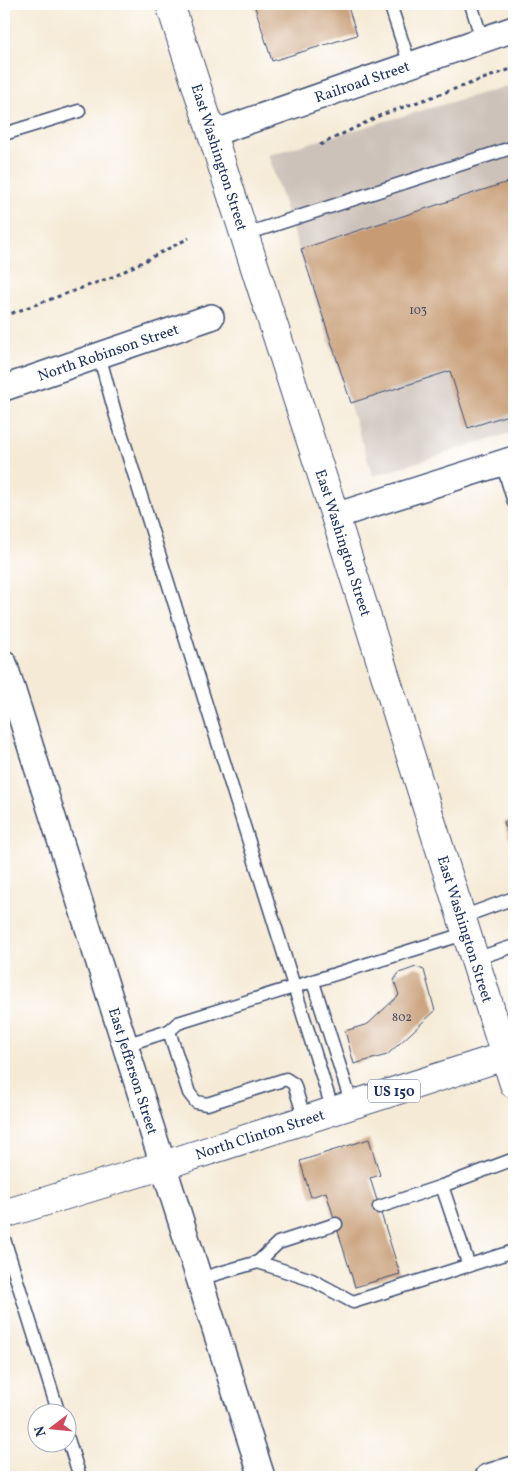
<svg xmlns="http://www.w3.org/2000/svg" width="518" height="1481" viewBox="0 0 518 1481" font-family="Vollkorn,serif">
<style>
.industrial{fill:#cdc2b9}
.building{fill:#c79c75}
.lines{fill:none;stroke-linecap:round;stroke-linejoin:round}
.lane-casing{stroke:#3c4b70;stroke-width:15}
.street-casing{stroke:#3c4b70;stroke-width:28}
.secondary-casing{stroke:#3c4b70;stroke-width:30}
.primary-casing{stroke:#3c4b70;stroke-width:30}
.path{stroke:#3c4b70;stroke-width:3;stroke-dasharray:4 4;stroke-linecap:butt}
.lane{stroke:#fff;stroke-width:12}
.street{stroke:#fff;stroke-width:25}
.secondary{stroke:#fff;stroke-width:28}
.primary{stroke:#fff;stroke-width:28}
.labels{text-anchor:middle;stroke-width:4;stroke-linejoin:round;paint-order:stroke}
.number-label{font-size:12px;fill:#464a64}
.shield{fill:#fff;stroke:#5f6d8e;stroke-width:1}
.shield-label{font-size:14px;font-weight:bold;fill:#1b2f5e}
.street-label{font-size:15px;fill:#1b2f5e;stroke:#fff}
</style>
<rect width="100%" height="100%" fill="#fff"/>
<filter id="ink" filterUnits="userSpaceOnUse"><feTurbulence type="fractalNoise" baseFrequency=".02" numOctaves="2"/><feDisplacementMap in="SourceGraphic" scale="10" xChannelSelector="R" yChannelSelector="G"/><feConvolveMatrix kernelMatrix="1 2 1 2 8 2 1 2 1" color-interpolation-filters="sRGB"/></filter>
<filter id="wash" filterUnits="userSpaceOnUse"><feTurbulence type="fractalNoise" baseFrequency=".0096" numOctaves="4" result="noise"/><feDisplacementMap in="SourceGraphic" scale="20" xChannelSelector="R" yChannelSelector="G"/><feGaussianBlur stdDeviation="1.12" result="paint"/><feColorMatrix in="noise" values="0 0 0 0 0 0 0 0 0 0 0 0 0 0 0 0 0 1.4 0 .05"/><feComposite in="paint" operator="in"/></filter>
<g filter="url(#wash)">
<rect width="100%" height="100%" fill="#f5ead5"/>
<!-- industrial -->
<path class="industrial" d="M 514,84 L 514,432 L 373,476 L 268,155 Z"/>
<g id="blocks">
<!-- building -->
<g class="building">
<path d="M 254,4 L 347,4 L 357,35 L 272,61 Z"/>
<path d="M 514,180 L 514,413 L 468,428 L 450,371 L 351,403 L 301,249 Z"/>
<path d="M 514,819 L 514,853 L 504,822 Z"/>
<path d="M 416,967 L 424,970 L 435,1011 L 387,1055 L 354,1064 L 345,1031 L 368,1024 L 399,995 L 394,980 L 399,973 Z"/>
<path d="M 369,1139 L 380,1175 L 370,1178 L 400,1274 L 355,1287 L 326,1192 L 311,1197 L 300,1161 Z"/>
</g>
</g>
</g>
<g filter="url(#ink)">
<use href="#blocks" fill-opacity="0" stroke="#3c4b70" stroke-width="1"/>
<g class="lines">
<!-- lane casing -->
<g class="lane-casing">
<g id="lane">
<path d="M 390,4 L 410,65"/>
<path d="M 471,4 L 482,40"/>
<path d="M 4,134 L 79,111"/>
<path d="M 243,235 L 514,147"/>
<path d="M 99,355 L 116,416 L 333,1111"/>
<path d="M 502,463 L 514,502"/>
<path d="M 462,917 L 514,898"/>
<path d="M 475,959 L 514,946"/>
<path d="M 313,982 L 352,1105"/>
<path d="M 169,1031 L 178,1023 L 467,933"/>
<path d="M 125,1045 L 169,1031 L 189,1093 L 196,1102 L 207,1104 L 286,1079 L 294,1084 L 305,1120"/>
<path d="M 379,1207 L 442,1186"/>
<path d="M 4,1239 L 59,1414"/>
<path d="M 258,1262 L 278,1243 L 336,1224"/>
<path d="M 469,1266 L 442,1186 L 514,1159"/>
<path d="M 199,1279 L 258,1262 L 312,1280 L 353,1302 L 514,1251"/>
<path d="M 68,1439 L 80,1477"/>
</g>
</g>
<!-- street casing -->
<g class="street-casing">
<g id="street">
<path id="s1" d="M 211,134 L 514,29"/>
<path id="s2" d="M 4,388 L 211,317"/>
<path d="M 335,516 L 514,459"/>
<path id="s3" d="M 4,663 L 262,1477"/>
<path d="M 488,1477 L 514,1469"/>
</g>
</g>
<!-- secondary casing -->
<g class="secondary-casing">
<g id="secondary">
<path id="s4" d="M 170,4 L 335,516 L 514,1084"/>
</g>
</g>
<!-- primary casing -->
<g class="primary-casing">
<g id="primary">
<path id="s5" d="M 4,1214 L 164,1165 L 514,1053"/>
</g>
</g>
<!-- path -->
<g class="path">
<path d="M 320,145 L 381,115 L 514,68"/>
<path d="M 4,316 L 115,276 L 189,238"/>
</g>
<!-- lane -->
<use href="#lane" class="lane"/>
<!-- street -->
<use href="#street" class="street"/>
<!-- secondary -->
<use href="#secondary" class="secondary"/>
<!-- primary -->
<use href="#primary" class="primary"/>
</g>
</g>
<g class="labels">
<!-- number labels -->
<g class="number-label">
<text x="418" y="314">103</text>
<text x="402" y="1021">802</text>
</g>
<!-- shield labels -->
<rect class="shield" x="368" y="1079.5" width="52" height="23" rx="4"/>
<g class="shield-label">
<text x="394" y="1096">US 150</text>
</g>
<!-- street labels -->
<g class="street-label">
<text dy="5" stroke="none"><textPath href="#s1" startOffset="160">Railroad Street</textPath></text>
<text dy="5" stroke="none"><textPath href="#s4" startOffset="161">East Washington Street</textPath></text>
<text dy="5" stroke="none"><textPath href="#s2" startOffset="110">North Robinson Street</textPath></text>
<text dy="5" stroke="none"><textPath href="#s4" startOffset="566">East Washington Street</textPath></text>
<text dy="5" stroke="none"><textPath href="#s4" startOffset="971">East Washington Street</textPath></text>
<text dy="5" stroke="none"><textPath href="#s3" startOffset="428">East Jefferson Street</textPath></text>
<text dy="5" stroke="none"><textPath href="#s5" startOffset="268">North Clinton Street</textPath></text>
</g>
</g>
<!-- margin -->
<rect width="518" height="1481" fill="none" stroke="#fff" stroke-width="20"/>
<!-- north arrow -->
<g transform="translate(52 1428) rotate(254)"><circle r="24" fill="#ffffff" stroke="#a4acbf"/>
<path d="M0-4L9 19L0 12L-9 19Z" fill="#d1495b"/>
<text y="-8" font-size="14" font-weight="bold" text-anchor="middle" fill="#1b2f5e">N</text>
</g>
</svg>
